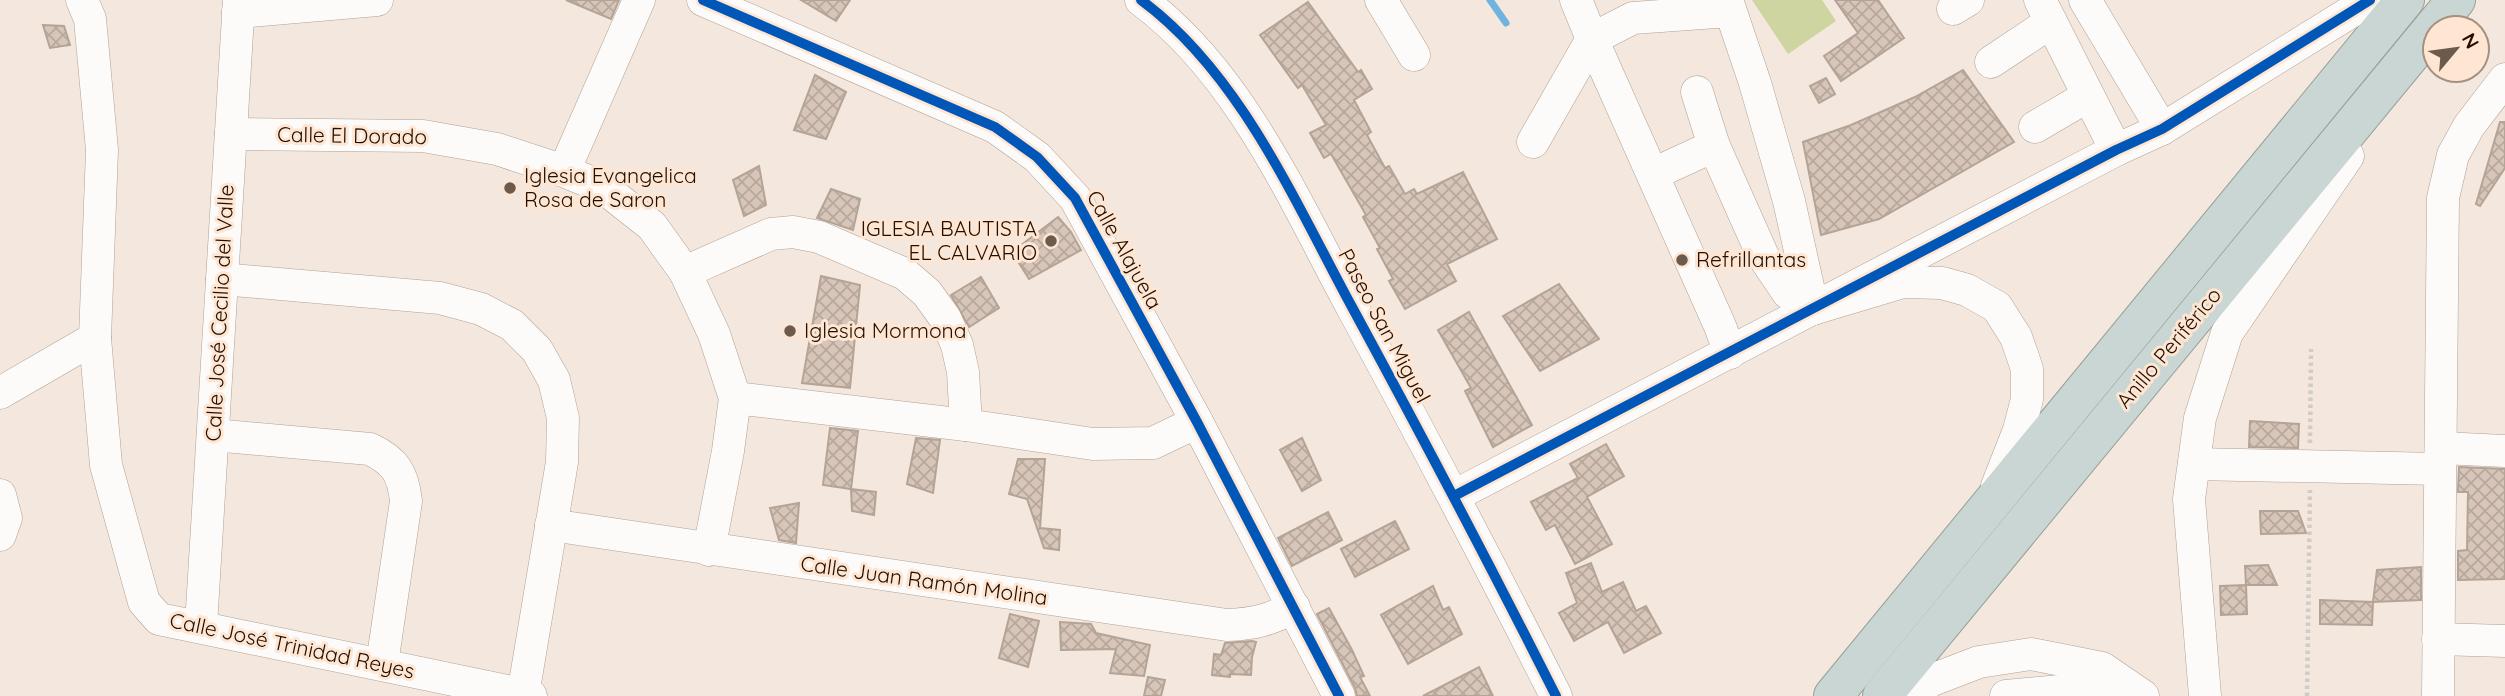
<svg xmlns="http://www.w3.org/2000/svg" width="2505" height="696" viewBox="0 0 2505 696" font-family="Quicksand,sans-serif">
<style>
.park{fill:#ced5a0}
.lines{fill:none;stroke-linecap:round;stroke-linejoin:round}
.stream{stroke:#6eb4df;stroke-width:7}
.building{fill:url(#building-cross-hatch);stroke:#b4a496;stroke-width:2}
.minor-casing{stroke:#b0a193;stroke-width:33}
.highway-casing{stroke:#96a098;stroke-width:40}
.path{stroke:#d0ccc8;stroke-width:4.5;stroke-dasharray:3.5 3.5;stroke-linecap:butt}
.minor{stroke:#fdfbfa;stroke-width:32}
.highway{stroke:#c9d6d3;stroke-width:38}
.cycleway-casing{stroke:#fee6d3;stroke-width:15}
.cycleway{stroke:#0057b8;stroke-width:10}
.poi-dot{fill:#6c5b4d;stroke:#fee6d3;stroke-width:2.5}
.labels{text-anchor:middle;stroke-width:6;stroke-linejoin:round;paint-order:stroke}
.street-label{font-size:21px;fill:#230f00;stroke:#fee6d3}
.poi-label{font-size:21px;fill:#230f00;stroke:#fee6d3;text-anchor:start}
</style>
<defs>
<pattern id="building-cross-hatch" width="8" height="8" patternUnits="userSpaceOnUse" patternTransform="scale(1.75)"><rect width="8" height="8" fill="#d6c5b8"/><path d="M0 0l8 8M0 8l8-8" fill="none" stroke="#b7a89c"/></pattern>
</defs>
<rect width="100%" height="100%" fill="#f4e7dd"/>
<!-- park -->
<path class="park" d="M 1752,0 L 1822,0 L 1836,21 L 1788,54 Z"/>
<g class="lines">
<!-- stream -->
<path class="stream" d="M 1490,0 L 1506,23"/>
</g>
<!-- building -->
<g class="building">
<path d="M 566,0 L 619,0 L 611,19 Z"/>
<path d="M 801,0 L 850,0 L 836,21 Z"/>
<path d="M 1835,0 L 1878,0 L 1904,38 L 1841,81 L 1824,56 L 1858,33 Z"/>
<path d="M 1308,2 L 1358,72 L 1361,70 L 1372,89 L 1354,100 L 1371,132 L 1367,135 L 1385,168 L 1389,166 L 1405,194 L 1414,189 L 1417,194 L 1463,172 L 1497,239 L 1447,264 L 1456,281 L 1405,309 L 1389,281 L 1393,279 L 1377,249 L 1380,248 L 1363,217 L 1366,215 L 1331,154 L 1324,158 L 1310,133 L 1326,125 L 1302,85 L 1298,88 L 1260,35 Z"/>
<path d="M 43,25 L 64,26 L 70,45 L 50,48 Z"/>
<path d="M 1963,70 L 2014,142 L 1879,219 L 1821,235 L 1803,142 L 1851,125 L 1915,97 Z"/>
<path d="M 815,75 L 846,92 L 826,139 L 794,130 Z"/>
<path d="M 1826,78 L 1835,94 L 1819,103 L 1810,86 Z"/>
<path d="M 2500,122 L 2505,122 L 2505,168 L 2480,206 L 2476,204 Z"/>
<path d="M 759,166 L 766,205 L 744,216 L 733,180 Z"/>
<path d="M 831,189 L 860,199 L 853,230 L 817,218 Z"/>
<path d="M 1058,217 L 1071,232 L 1081,250 L 1029,279 L 1012,252 Z"/>
<path d="M 821,276 L 860,285 L 850,388 L 802,383 Z"/>
<path d="M 981,277 L 999,308 L 969,327 L 951,295 Z"/>
<path d="M 1559,284 L 1599,339 L 1540,371 L 1503,316 Z"/>
<path d="M 1469,312 L 1532,425 L 1493,447 L 1465,391 L 1471,388 L 1438,330 Z"/>
<path d="M 2250,421 L 2299,424 L 2298,448 L 2249,447 Z"/>
<path d="M 830,428 L 858,431 L 851,489 L 823,485 Z"/>
<path d="M 916,438 L 940,440 L 933,493 L 907,484 Z"/>
<path d="M 1302,438 L 1321,480 L 1302,491 L 1280,450 Z"/>
<path d="M 1606,444 L 1624,476 L 1587,497 L 1612,544 L 1575,564 L 1555,525 L 1546,530 L 1531,502 L 1578,478 L 1570,464 Z"/>
<path d="M 1018,459 L 1045,459 L 1040,528 L 1060,530 L 1059,550 L 1044,548 L 1027,499 L 1009,494 Z"/>
<path d="M 2459,467 L 2505,469 L 2505,579 L 2458,580 L 2458,551 L 2467,550 L 2468,492 L 2458,492 Z"/>
<path d="M 851,489 L 876,492 L 874,515 L 852,511 Z"/>
<path d="M 799,503 L 796,543 L 779,540 L 770,508 Z"/>
<path d="M 2260,511 L 2298,511 L 2306,533 L 2261,534 Z"/>
<path d="M 1328,512 L 1342,540 L 1292,566 L 1278,538 Z"/>
<path d="M 1395,521 L 1409,549 L 1355,577 L 1341,549 Z"/>
<path d="M 1591,563 L 1602,592 L 1623,582 L 1636,611 L 1646,606 L 1661,633 L 1624,653 L 1608,622 L 1574,641 L 1559,613 L 1577,603 L 1566,573 Z"/>
<path d="M 2268,565 L 2277,585 L 2246,585 L 2245,566 Z"/>
<path d="M 2421,567 L 2421,600 L 2373,602 L 2377,570 Z"/>
<path d="M 2246,585 L 2247,614 L 2221,615 L 2220,586 Z"/>
<path d="M 1433,586 L 1443,610 L 1449,607 L 1462,634 L 1408,664 L 1381,615 Z"/>
<path d="M 2320,600 L 2373,602 L 2372,625 L 2320,624 Z"/>
<path d="M 1329,608 L 1352,650 L 1364,676 L 1360,677 L 1370,696 L 1357,696 L 1355,688 L 1317,614 Z"/>
<path d="M 1010,614 L 1039,621 L 1028,667 L 999,658 Z"/>
<path d="M 1060,622 L 1091,624 L 1096,633 L 1150,645 L 1144,676 L 1110,673 L 1116,649 L 1061,650 Z"/>
<path d="M 1252,641 L 1256,642 L 1252,657 L 1251,675 L 1230,674 L 1230,677 L 1212,675 L 1214,654 L 1221,655 L 1225,643 Z"/>
<path d="M 1479,667 L 1493,696 L 1423,696 Z"/>
<path d="M 1148,677 L 1165,680 L 1161,696 L 1144,696 Z"/>
</g>
<g class="lines">
<!-- minor casing -->
<g class="minor-casing">
<g id="minor">
<path d="M 82,0 L 90,19 L 102,150 L 95,338"/>
<path d="M 703,0 L 995,127 L 1037,157 L 1075,198 L 1197,422 L 1339,696"/>
<path d="M 1141,0 C 1240,73 1295,202 1352,307 C 1422,436 1490,565 1556,696"/>
<path d="M 1381,0 L 1414,55"/>
<path d="M 1576,0 L 1592,39 L 1720,326 L 1730,353"/>
<path d="M 1727,0 L 1755,83 L 1789,201 L 1813,309"/>
<path d="M 2040,0 L 2116,150"/>
<path d="M 2085,0 L 2162,129"/>
<path d="M 1953,9 L 1968,0"/>
<path d="M 238,12 L 377,0"/>
<path d="M 1991,62 L 2051,22"/>
<path d="M 1697,92 L 1714,146 L 1763,256 L 1788,293 L 1813,309 L 1903,282 L 1942,283 L 1967,290 L 1997,307 L 2016,337 L 2027,369 L 2027,399 L 2019,430 L 1997,486"/>
<path d="M 2035,127 L 2088,96"/>
<path d="M 231,134 L 423,136 L 497,149 L 564,171 L 604,188 L 652,226 L 685,272 L 714,334 L 735,398 L 728,451 L 709,550"/>
<path d="M 1533,142 L 1592,39 L 1633,18 L 1730,11"/>
<path d="M 564,171 L 639,0"/>
<path d="M 1653,174 L 1714,146"/>
<path d="M 685,272 L 771,234 L 793,232 L 819,237 L 905,274 L 927,293 L 945,318 L 957,345 L 963,372 L 966,425"/>
<path d="M 222,279 L 440,298 L 481,309 L 512,325 L 537,350 L 554,380 L 563,418 L 562,462 L 523,695"/>
<path d="M 0,393 L 95,338 L 106,465 L 144,602 L 159,619 L 531,696"/>
<path d="M 735,398 L 966,425 L 1093,444 L 1153,443 L 1197,422"/>
<path d="M 213,435 L 370,449 C 395,461 403,473 406,501 L 382,664"/>
<path d="M 2442,448 L 2505,451"/>
<path d="M 2194,464 L 2440,469"/>
<path d="M 0,495 L 6,518 L 0,535"/>
<path d="M 1454,496 L 2116,150 L 2162,129 L 2370,0"/>
<path d="M 551,525 L 1227,625 C 1254,624 1270,620 1294,607"/>
<path d="M 201,626 L 239,0"/>
<path d="M 2438,639 L 2505,641"/>
<path d="M 1908,696 L 1932,680 L 1979,662 L 2031,654 L 2102,668 L 2143,696"/>
<path d="M 2006,696 L 2093,688 L 2105,696"/>
<path d="M 2205,696 L 2189,499 L 2200,418 L 2227,333 L 2348,156"/>
<path d="M 2438,696 L 2443,198 L 2453,155 L 2469,126 L 2505,79"/>
</g>
</g>
<!-- highway casing -->
<g class="highway-casing">
<g id="highway">
<path d="M 1833,696 L 2405,0"/>
<path d="M 1882,696 L 2456,0"/>
</g>
</g>
<!-- path -->
<g class="path">
<path d="M 2310,443 L 2311,349"/>
<path d="M 2307,696 L 2310,490"/>
</g>
<!-- minor -->
<use href="#minor" class="minor"/>
<!-- highway -->
<use href="#highway" class="highway"/>
<!-- cycleway casing -->
<g class="cycleway-casing">
<g id="cycleway">
<path d="M 703,0 L 995,127 L 1037,157 L 1075,198 L 1197,422 L 1339,696"/>
<path d="M 1141,0 C 1240,73 1295,202 1352,307 C 1422,436 1490,565 1556,696"/>
<path d="M 1454,496 L 2116,150 L 2162,129 L 2370,0"/>
</g>
</g>
<!-- cycleway -->
<use href="#cycleway" class="cycleway"/>
</g>
<!-- markers -->
<g class="poi-dot">
<circle cx="510" cy="188" r="7"/>
<circle cx="1051" cy="241" r="7"/>
<circle cx="1682" cy="260" r="7"/>
<circle cx="790" cy="331" r="7"/>
</g>
<g class="labels">
<!-- street labels -->
<g class="street-label">
<text transform="translate(352 136) rotate(1)" y="7">Calle El Dorado</text>
<text transform="translate(1124 250) rotate(61)" y="7">Calle Alajuela</text>
<text transform="translate(220 313) rotate(-87)" y="7">Calle José Cecilio del Valle</text>
<text transform="translate(1384 326) rotate(62)" y="7">Paseo San Miguel</text>
<text transform="translate(2169 348) rotate(-50)" y="7">Anillo Periférico</text>
<text transform="translate(924 581) rotate(8)" y="7">Calle Juan Ramón Molina</text>
<text transform="translate(292 646) rotate(12)" y="7">Calle José Trinidad Reyes</text>
</g>
<!-- poi labels -->
<g class="poi-label">
<text x="524" y="183">Iglesia Evangelica<tspan x="524" dy="24">Rosa de Saron</tspan></text>
<text x="1037" y="236" text-anchor="end">IGLESIA BAUTISTA<tspan x="1037" dy="24">EL CALVARIO</tspan></text>
<text x="1696" y="267">Refrillantas</text>
<text x="804" y="338">Iglesia Mormona</text>
</g>
</g>
<!-- north arrow -->
<g transform="translate(2456 49) rotate(61)"><circle r="33" fill="#fee6d3" stroke="#a6907f" stroke-width="2"/>
<path d="M0-5L12 26L0 18L-12 26Z" fill="#6c5b4d"/>
<text y="-10" font-size="19" font-weight="bold" text-anchor="middle" fill="#230f00">N</text>
</g>
</svg>
